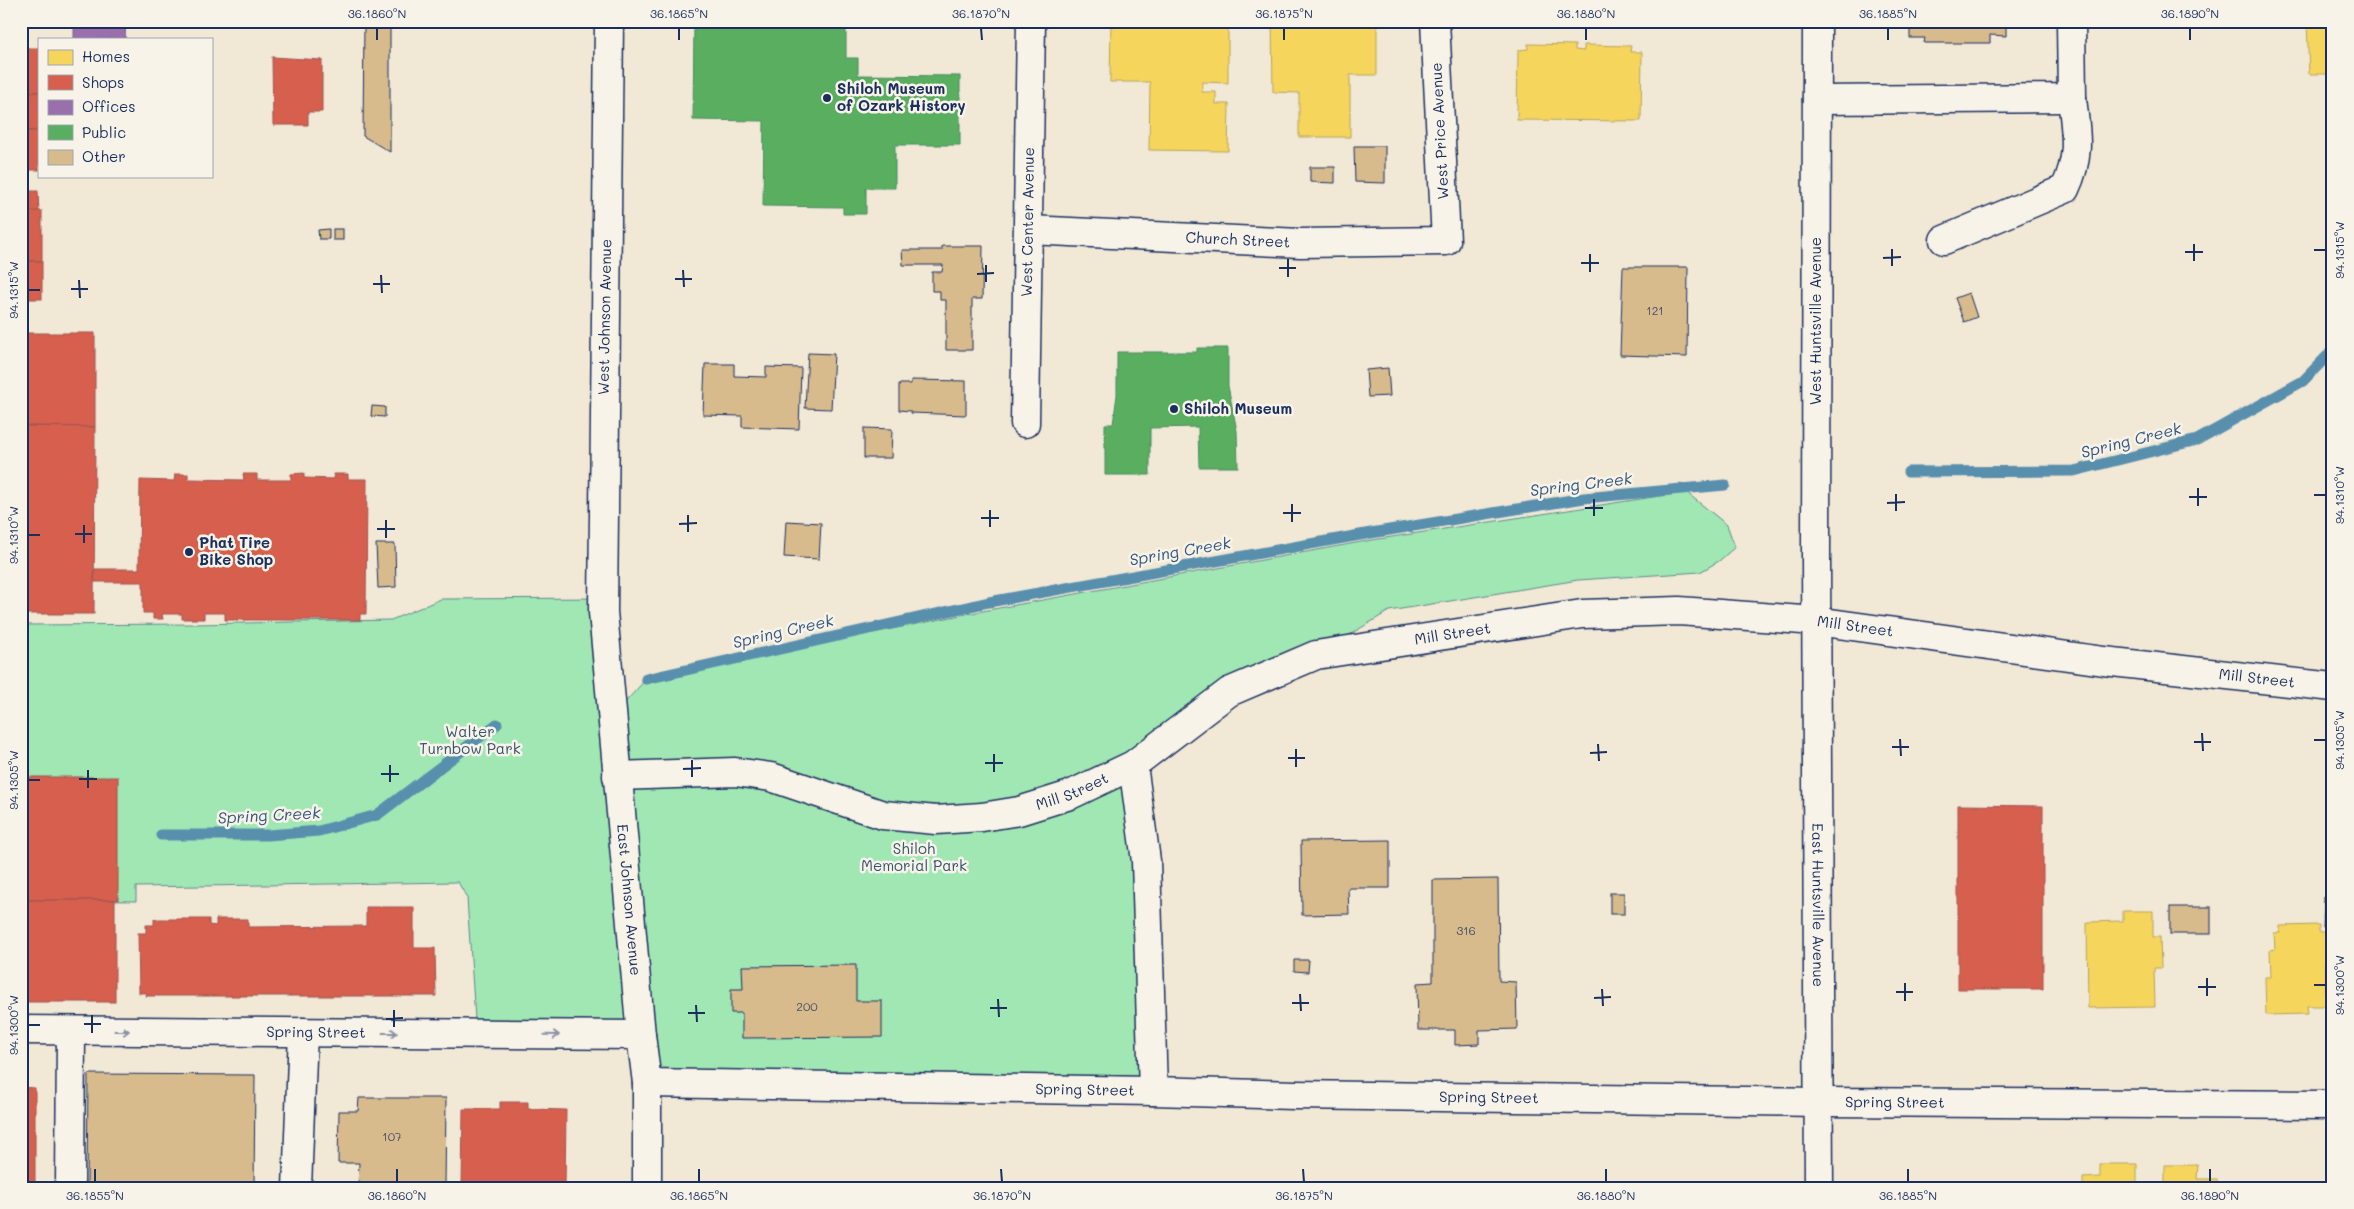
<svg xmlns="http://www.w3.org/2000/svg" width="2354" height="1209" viewBox="0 0 2354 1209" font-family="Mali,sans-serif">
<style>
.green{fill:#a0e7b4;stroke:#5e8b89}
.homes{fill:#f6d55c;stroke:#b4a35d}
.shops{fill:#d6604d;stroke:#9e5152}
.offices{fill:#9970ab;stroke:#735c94}
.public{fill:#5aae61;stroke:#478860}
.lines{fill:none;stroke-linecap:round;stroke-linejoin:round}
.stream{stroke:#598fad;stroke-width:11}
.building{fill:#d8bb8c;stroke:#1b2f5e}
.minor-casing{stroke:#1b2f5e;stroke-width:31}
.major-casing{stroke:#1b2f5e;stroke-width:31}
.minor{stroke:#f7f3e8;stroke-width:28}
.major{stroke:#f7f3e8;stroke-width:28}
.oneway{stroke:#8991a3}
.ticks{fill:none;stroke:#1b2f5e;stroke-width:2}
.poi-dot{fill:#1b2f5e;stroke:#f7f3e8;stroke-width:2}
.labels{text-anchor:middle;stroke-width:5;stroke-linejoin:round;paint-order:stroke}
.number-label{font-size:12px;fill:#4a526a}
.poi-label{font-size:15px;font-weight:bold;fill:#1b2f5e;stroke:#f7f3e8;text-anchor:start}
.street-label{font-size:15px;fill:#1b2f5e;stroke:#f7f3e8}
.park-label{font-size:15px;fill:#36546f;stroke:#f7f3e8}
.water-label{font-size:16px;font-style:italic;fill:#35577f;stroke:#f7f3e8}
.neatline{fill:none;stroke:#1b2f5e;stroke-width:2}
.ticks-label{font-size:12px;text-anchor:middle;fill:#1b2f5e}
</style>
<rect width="100%" height="100%" fill="#f1e8d6"/>
<filter id="ink" filterUnits="userSpaceOnUse"><feTurbulence type="fractalNoise" baseFrequency=".02" numOctaves="2"/><feDisplacementMap in="SourceGraphic" scale="10" xChannelSelector="R" yChannelSelector="G"/><feConvolveMatrix kernelMatrix="1 2 1 2 8 2 1 2 1" color-interpolation-filters="sRGB"/></filter>
<g filter="url(#ink)">
<!-- green -->
<path class="green" d="M 1686,492 L 1727,525 L 1735,547 L 1719,561 L 1700,572 L 1578,580 L 1389,611 L 1133,765 L 1153,1091 L 647,1083 L 640,1035 L 476,1034 L 467,898 L 458,882 L 136,887 L 136,901 L 21,900 L 21,625 L 196,624 L 391,620 L 441,599 L 603,598 L 612,717 L 646,679 L 966,614 L 1372,540 Z"/>
<!-- homes -->
<g class="homes">
<path d="M 1111,21 L 1228,21 L 1228,83 L 1202,82 L 1202,92 L 1216,92 L 1216,104 L 1229,104 L 1228,151 L 1149,150 L 1150,82 L 1110,82 Z"/>
<path d="M 1272,21 L 1377,21 L 1377,75 L 1350,75 L 1350,137 L 1299,137 L 1299,93 L 1273,92 Z"/>
<path d="M 2307,21 L 2333,21 L 2333,74 L 2309,74 Z"/>
<path d="M 1528,44 L 1575,45 L 1575,50 L 1584,51 L 1584,45 L 1631,46 L 1630,52 L 1642,52 L 1641,121 L 1517,120 L 1518,50 L 1528,49 Z"/>
<path d="M 2123,911 L 2153,911 L 2153,937 L 2160,937 L 2161,968 L 2154,968 L 2155,1007 L 2088,1008 L 2087,922 L 2123,921 Z"/>
<path d="M 2319,925 L 2319,932 L 2325,932 L 2326,1006 L 2307,1006 L 2308,1014 L 2266,1015 L 2265,977 L 2271,977 L 2270,950 L 2275,949 L 2274,933 L 2280,933 L 2280,926 Z"/>
<path d="M 2100,1164 L 2137,1164 L 2137,1188 L 2083,1188 L 2083,1178 L 2100,1177 Z"/>
<path d="M 2165,1165 L 2198,1165 L 2197,1179 L 2217,1179 L 2217,1188 L 2165,1188 Z"/>
</g>
<!-- shops -->
<g class="shops">
<rect x="21" y="21" width="5" height="27"/>
<rect x="21" y="48" width="18" height="44"/>
<path d="M 272,57 L 322,60 L 322,112 L 308,112 L 308,125 L 273,125 Z"/>
<rect x="21" y="92" width="18" height="39"/>
<rect x="21" y="131" width="18" height="39"/>
<path d="M 21,191 L 38,191 L 39,212 L 21,211 Z"/>
<rect x="21" y="211" width="21" height="50"/>
<rect x="21" y="261" width="21" height="38"/>
<path d="M 21,333 L 95,333 L 95,427 L 21,426 Z"/>
<path d="M 21,426 L 95,427 L 94,614 L 21,614 Z"/>
<path d="M 304,473 L 304,478 L 334,479 L 334,474 L 348,474 L 348,479 L 367,479 L 366,614 L 360,614 L 360,620 L 225,620 L 225,613 L 204,613 L 204,619 L 182,619 L 182,614 L 162,614 L 163,619 L 153,619 L 153,613 L 143,613 L 143,582 L 94,582 L 95,569 L 139,569 L 140,480 L 174,481 L 175,474 L 188,474 L 188,479 L 244,480 L 243,474 L 257,474 L 257,480 L 291,480 L 291,474 Z"/>
<rect x="21" y="777" width="97" height="123"/>
<path d="M 1958,805 L 2043,806 L 2043,989 L 1958,989 Z"/>
<rect x="21" y="900" width="94" height="102"/>
<path d="M 366,907 L 414,907 L 414,948 L 435,948 L 436,996 L 146,996 L 147,993 L 139,993 L 138,933 L 146,933 L 146,925 L 154,925 L 154,919 L 209,919 L 209,925 L 216,926 L 216,919 L 248,919 L 248,927 L 366,926 Z"/>
<path d="M 21,1087 L 35,1088 L 35,1188 L 21,1188 Z"/>
<path d="M 500,1102 L 528,1102 L 528,1109 L 566,1110 L 565,1188 L 462,1188 L 463,1109 L 500,1109 Z"/>
</g>
<!-- offices -->
<path class="offices" d="M 74,21 L 126,21 L 125,39 L 74,39 Z"/>
<!-- public -->
<g class="public">
<path d="M 694,21 L 846,21 L 846,58 L 858,58 L 858,75 L 960,76 L 960,145 L 895,145 L 895,188 L 866,188 L 866,214 L 843,214 L 843,207 L 763,206 L 764,121 L 693,120 Z"/>
<path d="M 1197,348 L 1228,348 L 1228,386 L 1237,431 L 1238,467 L 1199,467 L 1198,427 L 1150,428 L 1150,475 L 1105,475 L 1105,424 L 1113,424 L 1117,395 L 1117,352 L 1197,352 Z"/>
</g>
<g class="lines">
<!-- stream -->
<g class="stream">
<path d="M 1908,472 L 2074,471 L 2197,440 L 2303,381 L 2333,350"/>
<path d="M 646,679 L 989,602 L 1371,533 L 1584,498 L 1725,485"/>
<path d="M 161,835 L 268,835 L 319,831 L 377,815 L 497,724"/>
</g>
</g>
<!-- building -->
<g class="building">
<path d="M 364,21 L 390,21 L 390,152 L 363,136 Z"/>
<path d="M 1910,21 L 2006,21 L 2006,36 L 1990,35 L 1990,43 L 1924,43 L 1925,38 L 1910,38 Z"/>
<path d="M 1354,146 L 1385,146 L 1385,183 L 1355,182 Z"/>
<path d="M 1310,167 L 1335,167 L 1335,183 L 1310,182 Z"/>
<path d="M 329,229 L 329,239 L 319,239 L 318,230 Z"/>
<rect x="333" y="229" width="10" height="11"/>
<path d="M 942,246 L 983,246 L 982,299 L 972,299 L 972,350 L 946,350 L 946,300 L 940,300 L 940,291 L 932,291 L 932,272 L 942,272 L 943,265 L 903,265 L 902,250 L 942,250 Z"/>
<path d="M 1623,267 L 1688,267 L 1687,357 L 1620,355 Z"/>
<path d="M 1969,293 L 1977,317 L 1964,322 L 1955,298 Z"/>
<path d="M 808,353 L 834,354 L 831,409 L 805,408 Z"/>
<path d="M 705,364 L 734,364 L 734,376 L 766,377 L 766,367 L 801,368 L 799,429 L 742,427 L 742,416 L 703,415 Z"/>
<path d="M 1388,368 L 1390,396 L 1368,397 L 1366,370 Z"/>
<path d="M 911,380 L 966,381 L 966,415 L 911,413 L 911,411 L 899,410 L 899,384 L 911,384 Z"/>
<path d="M 372,406 L 385,407 L 385,417 L 371,416 Z"/>
<path d="M 864,428 L 892,429 L 891,458 L 864,458 Z"/>
<path d="M 786,521 L 821,523 L 819,559 L 784,557 Z"/>
<path d="M 376,544 L 395,544 L 396,587 L 378,588 Z"/>
<path d="M 1390,840 L 1390,888 L 1348,888 L 1349,914 L 1302,915 L 1301,841 Z"/>
<path d="M 1498,879 L 1499,981 L 1516,982 L 1517,1029 L 1479,1030 L 1479,1044 L 1455,1045 L 1455,1030 L 1418,1030 L 1417,983 L 1433,982 L 1433,880 Z"/>
<rect x="1610" y="893" width="14" height="21"/>
<path d="M 2324,896 L 2333,897 L 2333,927 L 2323,927 Z"/>
<rect x="2170" y="907" width="41" height="27"/>
<path d="M 1294,960 L 1309,960 L 1308,972 L 1294,971 Z"/>
<path d="M 856,965 L 856,1001 L 882,1001 L 882,1037 L 742,1038 L 742,1013 L 731,1013 L 731,989 L 743,989 L 742,966 Z"/>
<path d="M 88,1074 L 255,1075 L 254,1188 L 87,1188 Z"/>
<path d="M 359,1098 L 446,1098 L 445,1188 L 358,1188 L 359,1163 L 338,1163 L 339,1111 L 358,1111 Z"/>
</g>
<g class="lines">
<!-- minor casing -->
<g class="minor-casing">
<g id="minor">
<path id="s1" d="M 609,21 L 603,612 L 641,1035 L 647,1083 L 647,1188"/>
<path d="M 1817,100 L 2072,98 L 2071,21"/>
<path id="s2" d="M 1029,230 L 1300,243 L 1446,241 L 1435,21"/>
<path d="M 1944,240 L 2065,189 C 2081,155 2076,134 2072,98"/>
<path id="s3" d="M 1025,423 L 1031,21"/>
<path d="M 1133,765 L 1146,861 L 1153,1091"/>
<path id="s4" d="M 617,776 L 735,772 L 771,777 L 883,815 L 936,820 L 982,817 L 1019,811 L 1070,795 L 1133,765 L 1229,692 L 1316,655 L 1582,614 L 1679,611 L 1816,621 L 2104,661 L 2333,687"/>
<path id="s5" d="M 21,1030 L 641,1035"/>
<path id="s6" d="M 647,1083 L 1153,1091 L 1295,1095 L 1819,1102 L 2333,1105"/>
<path d="M 70,1188 L 71,1031"/>
<path d="M 297,1188 L 303,1032"/>
</g>
</g>
<!-- major casing -->
<g class="major-casing">
<g id="major">
<path id="s7" d="M 1817,21 L 1816,559 L 1819,1188"/>
</g>
</g>
<!-- minor -->
<use href="#minor" class="minor"/>
<!-- major -->
<use href="#major" class="major"/>
</g>
<!-- one-way arrows -->
<defs><path id="oneway-shaft" d="M-6 0H5M1.5-3L5.5 0L1.5 3" fill="none" stroke-width="1.6" stroke-linecap="round" stroke-linejoin="round" transform="scale(1.25)"/></defs>
<g class="oneway">
<use href="#oneway-shaft" transform="translate(122 1031)"/>
<use href="#oneway-shaft" transform="translate(390 1033)"/>
<use href="#oneway-shaft" transform="translate(552 1035) rotate(1)"/>
</g>
</g>
<!-- ticks -->
<path class="ticks" d="M 377,28 L 377,40M 679,28 L 679,40M 981,28 L 982,40M 1284,28 L 1284,40M 1586,28 L 1586,40M 1888,28 L 1888,40M 2190,28 L 2190,40M 2194,244 L 2194,261M 1892,249 L 1892,266M 2314,250 L 2326,250M 2185,252 L 2203,252M 1590,254 L 1590,272M 1883,258 L 1901,257M 1288,259 L 1288,277M 1581,263 L 1599,263M 986,265 L 986,282M 1279,268 L 1296,268M 683,270 L 684,287M 977,274 L 994,273M 381,275 L 382,293M 675,279 L 692,279M 79,280 L 80,298M 373,284 L 390,284M 71,289 L 88,289M 28,290 L 40,290M 2198,488 L 2198,506M 1896,494 L 1896,511M 2314,495 L 2326,495M 2189,497 L 2207,497M 1594,499 L 1594,516M 1887,503 L 1905,502M 1292,504 L 1292,522M 1585,508 L 1603,508M 990,510 L 990,527M 1283,513 L 1301,513M 688,515 L 688,532M 981,518 L 999,518M 386,520 L 386,538M 679,524 L 697,523M 84,525 L 84,543M 377,529 L 395,529M 75,534 L 92,534M 28,535 L 40,535M 2202,733 L 2203,751M 1900,739 L 1901,756M 2314,740 L 2326,740M 2194,742 L 2211,742M 1598,744 L 1599,761M 1892,747 L 1909,747M 1296,749 L 1296,767M 1590,753 L 1607,752M 994,754 L 994,772M 1288,758 L 1305,758M 692,760 L 692,777M 985,763 L 1003,763M 390,765 L 390,782M 683,769 L 701,768M 88,770 L 88,788M 381,774 L 399,774M 79,779 L 97,779M 28,780 L 40,780M 2207,978 L 2207,996M 1905,983 L 1905,1001M 2314,985 L 2326,985M 2198,987 L 2216,987M 1602,989 L 1603,1006M 1896,992 L 1913,992M 1300,994 L 1301,1011M 1594,998 L 1611,997M 998,999 L 999,1017M 1292,1003 L 1309,1003M 696,1005 L 697,1022M 990,1008 L 1007,1008M 394,1010 L 394,1027M 688,1013 L 705,1013M 92,1015 L 92,1033M 386,1019 L 403,1018M 84,1024 L 101,1024M 28,1025 L 40,1025M 95,1169 L 95,1182M 397,1169 L 397,1182M 699,1169 L 699,1182M 1001,1169 L 1002,1182M 1303,1169 L 1304,1182M 1606,1169 L 1606,1182M 1908,1169 L 1908,1182M 2210,1169 L 2210,1182"/>
<!-- markers -->
<g class="poi-dot">
<circle cx="827" cy="98" r="5"/>
<circle cx="1174" cy="409" r="5"/>
<circle cx="189" cy="552" r="5"/>
</g>
<g class="labels">
<!-- number labels -->
<g class="number-label">
<text x="1655" y="315">121</text>
<text x="1466" y="935">316</text>
<text x="807" y="1011">200</text>
<text x="392" y="1141">107</text>
</g>
<!-- poi labels -->
<g class="poi-label">
<text x="837" y="94">Shiloh Museum<tspan x="837" dy="17">of Ozark History</tspan></text>
<text x="1184" y="414">Shiloh Museum</text>
<text x="199" y="548">Phat Tire<tspan x="199" dy="17">Bike Shop</tspan></text>
</g>
<!-- street labels -->
<g class="street-label">
<text transform="translate(1440 131) rotate(-93)" y="5">West Price Avenue</text>
<text dy="5" stroke="none"><textPath href="#s3" startOffset="201">West Center Avenue</textPath></text>
<text dy="5" stroke="none"><textPath href="#s2" startOffset="209">Church Street</textPath></text>
<text transform="translate(605 317) rotate(-89)" y="5">West Johnson Avenue</text>
<text transform="translate(1816 321) rotate(-90)" y="5">West Huntsville Avenue</text>
<text dy="5" stroke="none"><textPath href="#s4" startOffset="1291">Mill Street</textPath></text>
<text dy="5" stroke="none"><textPath href="#s4" startOffset="886">Mill Street</textPath></text>
<text dy="5" stroke="none"><textPath href="#s4" startOffset="1696">Mill Street</textPath></text>
<text dy="5" stroke="none"><textPath href="#s4" startOffset="466">Mill Street</textPath></text>
<text dy="5" stroke="none"><textPath href="#s1" startOffset="880">East Johnson Avenue</textPath></text>
<text dy="5" stroke="none"><textPath href="#s7" startOffset="884">East Huntsville Avenue</textPath></text>
<text dy="5" stroke="none"><textPath href="#s5" startOffset="295">Spring Street</textPath></text>
<text dy="5" stroke="none"><textPath href="#s6" startOffset="438">Spring Street</textPath></text>
<text dy="5" stroke="none"><textPath href="#s6" startOffset="842">Spring Street</textPath></text>
<text dy="5" stroke="none"><textPath href="#s6" startOffset="1248">Spring Street</textPath></text>
</g>
<!-- park labels -->
<g class="park-label">
<text x="470" y="737">Walter<tspan x="470" dy="17">Turnbow Park</tspan></text>
<text x="914" y="854">Shiloh<tspan x="914" dy="17">Memorial Park</tspan></text>
</g>
<!-- water labels -->
<g class="water-label">
<text transform="translate(2131 440) rotate(-14)" y="6">Spring Creek</text>
<text transform="translate(1581 484) rotate(-7)" y="6">Spring Creek</text>
<text transform="translate(1180 551) rotate(-10)" y="6">Spring Creek</text>
<text transform="translate(783 631) rotate(-13)" y="6">Spring Creek</text>
<text transform="translate(269 815) rotate(-3)" y="6">Spring Creek</text>
</g>
</g>
<!-- margin -->
<rect width="2354" height="1209" fill="none" stroke="#f7f3e8" stroke-width="55"/>
<!-- legend -->
<rect x="38" y="38" width="175" height="140" fill="#f7f3e8" stroke="#9fa5b1"/>
<rect x="48" y="50" width="25" height="15" fill="#f6d55c" stroke="#9fa5b1"/>
<text x="82" y="62" font-size="15" fill="#1b2f5e">Homes</text>
<rect x="48" y="75" width="25" height="15" fill="#d6604d" stroke="#9fa5b1"/>
<text x="82" y="88" font-size="15" fill="#1b2f5e">Shops</text>
<rect x="48" y="100" width="25" height="15" fill="#9970ab" stroke="#9fa5b1"/>
<text x="82" y="112" font-size="15" fill="#1b2f5e">Offices</text>
<rect x="48" y="125" width="25" height="15" fill="#5aae61" stroke="#9fa5b1"/>
<text x="82" y="138" font-size="15" fill="#1b2f5e">Public</text>
<rect x="48" y="150" width="25" height="15" fill="#d8bb8c" stroke="#9fa5b1"/>
<text x="82" y="162" font-size="15" fill="#1b2f5e">Other</text>
<rect x="28" y="28" width="2298" height="1154" class="neatline"/>
<g class="ticks-label">
<text x="377" y="18">36.1860°N</text>
<text x="679" y="18">36.1865°N</text>
<text x="981" y="18">36.1870°N</text>
<text x="1284" y="18">36.1875°N</text>
<text x="1586" y="18">36.1880°N</text>
<text x="1888" y="18">36.1885°N</text>
<text x="2190" y="18">36.1890°N</text>
<text transform="translate(2340 250) rotate(-90)" y="4">94.1315°W</text>
<text transform="translate(14 290) rotate(-90)" y="4">94.1315°W</text>
<text transform="translate(2340 495) rotate(-90)" y="4">94.1310°W</text>
<text transform="translate(14 535) rotate(-90)" y="4">94.1310°W</text>
<text transform="translate(2340 740) rotate(-90)" y="4">94.1305°W</text>
<text transform="translate(14 780) rotate(-90)" y="4">94.1305°W</text>
<text transform="translate(2340 985) rotate(-90)" y="4">94.1300°W</text>
<text transform="translate(14 1025) rotate(-90)" y="4">94.1300°W</text>
<text x="95" y="1200">36.1855°N</text>
<text x="397" y="1200">36.1860°N</text>
<text x="699" y="1200">36.1865°N</text>
<text x="1002" y="1200">36.1870°N</text>
<text x="1304" y="1200">36.1875°N</text>
<text x="1606" y="1200">36.1880°N</text>
<text x="1908" y="1200">36.1885°N</text>
<text x="2210" y="1200">36.1890°N</text>
</g>
</svg>
